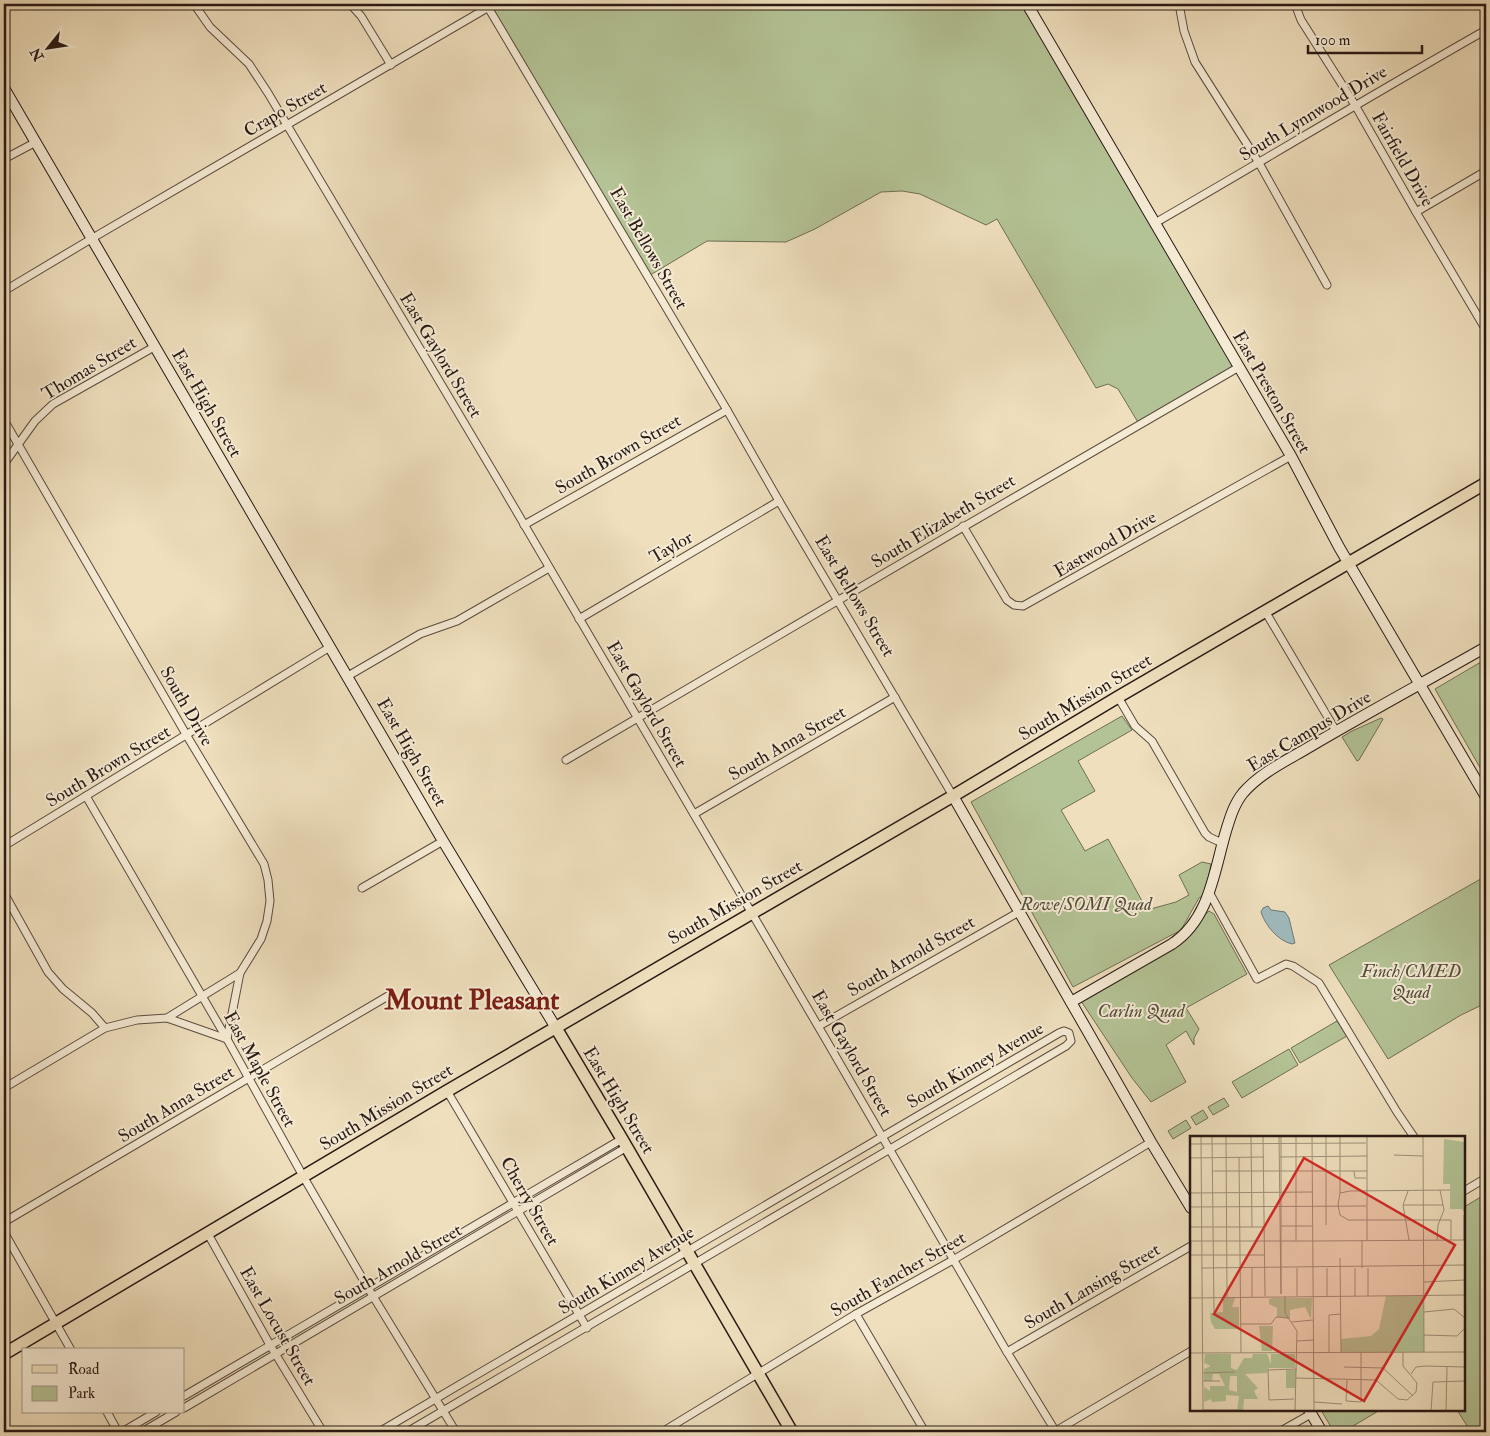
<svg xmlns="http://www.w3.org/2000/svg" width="1490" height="1436" viewBox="0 0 1490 1436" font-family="'IM FELL Double Pica',serif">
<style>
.green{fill:#b4c395;stroke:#6e6e55}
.water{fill:#9fbabc;stroke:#6f7a79}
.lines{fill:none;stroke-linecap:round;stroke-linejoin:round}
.street-casing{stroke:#5a4b3f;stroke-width:9}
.secondary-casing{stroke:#281a15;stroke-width:12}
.primary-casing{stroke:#281a15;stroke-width:14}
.street{stroke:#f5ead4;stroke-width:7}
.secondary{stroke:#f5ead4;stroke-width:10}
.primary{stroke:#efdfbd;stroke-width:11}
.labels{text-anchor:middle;stroke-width:4;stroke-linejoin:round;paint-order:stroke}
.street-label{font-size:18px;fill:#281a15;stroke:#f5ead4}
.park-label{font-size:18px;font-style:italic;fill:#524d3b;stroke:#f5ead4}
.town-label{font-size:28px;font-weight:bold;fill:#7a1f14;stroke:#f5ead4}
.inset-road{fill:none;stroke:#9f907a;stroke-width:1}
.view{fill:#d62828;fill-opacity:0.15;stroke:#d62828;stroke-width:2.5}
.inset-edge{fill:none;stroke:#281a15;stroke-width:2.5}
</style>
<rect width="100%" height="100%" fill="#efdfbd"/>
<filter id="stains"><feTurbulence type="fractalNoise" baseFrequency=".004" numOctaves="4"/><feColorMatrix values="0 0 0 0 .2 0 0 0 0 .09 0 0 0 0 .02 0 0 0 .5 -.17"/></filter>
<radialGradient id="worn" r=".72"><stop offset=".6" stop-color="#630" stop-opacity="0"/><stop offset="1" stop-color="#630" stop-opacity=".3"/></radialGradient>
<!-- green -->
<g class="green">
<path d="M 494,4 L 1027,4 L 1239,367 L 1139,424 L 1118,389 L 1108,384 L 1096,388 L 997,219 L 986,225 L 920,194 L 902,191 L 881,192 L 815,229 L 786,242 L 707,241 L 647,277 L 488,7 Z"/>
<path d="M 1486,659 L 1486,778 L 1435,689 Z"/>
<path d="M 1122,716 L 1132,730 L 1078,761 L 1095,791 L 1061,810 L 1085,851 L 1108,839 L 1147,910 L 1176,902 L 1189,895 L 1179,875 L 1202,862 L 1211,864 L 1205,895 L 1199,898 L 1181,930 L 1073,987 L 971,802 Z"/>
<path d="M 1381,718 L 1383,719 L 1382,721 L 1359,760 L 1357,761 L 1342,737 L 1352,731 Z"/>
<path d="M 1486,876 L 1486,1003 L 1461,1015 L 1388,1059 L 1329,965 Z"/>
<path d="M 1209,911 L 1214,914 L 1247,974 L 1186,1008 L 1199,1029 L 1194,1038 L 1194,1045 L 1186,1031 L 1166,1045 L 1186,1082 L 1151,1102 L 1132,1078 L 1079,998 L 1164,949 Z"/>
<path d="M 1337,1021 L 1347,1036 L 1300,1063 L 1291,1048 Z"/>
<path d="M 1289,1049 L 1298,1065 L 1242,1098 L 1232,1082 Z"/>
<path d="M 1224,1098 L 1229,1106 L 1213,1115 L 1208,1107 Z"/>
<path d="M 1203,1110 L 1208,1118 L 1196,1125 L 1191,1117 Z"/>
<path d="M 1186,1120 L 1191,1128 L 1173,1139 L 1168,1131 Z"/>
<path d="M 1486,1194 L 1486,1432 L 1471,1432 L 1457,1410 L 1464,1410 L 1464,1207 Z"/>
<path d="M 1321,1410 L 1380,1410 L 1343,1432 L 1334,1432 Z"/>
</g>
<!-- water -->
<path class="water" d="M 1268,906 L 1271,910 L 1285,912 L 1289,918 L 1295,943 L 1292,944 C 1278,941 1265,925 1261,912 L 1263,908 Z"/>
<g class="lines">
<!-- street casing -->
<g class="street-casing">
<g id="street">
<path d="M 194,4 L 210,27 L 249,64 L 268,93 L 504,490 L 825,1038 L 1007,1352 L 1056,1432"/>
<path d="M 350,4 L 361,16 L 391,65"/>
<path d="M 486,4 L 727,410 L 779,501 L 953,796"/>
<path d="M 1179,4 L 1184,31 L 1195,62 L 1259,163 L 1327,285"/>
<path d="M 1295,4 L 1301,20 L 1355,105 L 1416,212 L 1486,330"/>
<path d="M 4,159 L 36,142"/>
<path d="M 1416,212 L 1486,171"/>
<path d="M 1155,223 C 1266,159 1375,93 1486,30"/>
<path d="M 4,291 L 91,239 L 494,4"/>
<path d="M 4,420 L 187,736 L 264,864 L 268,880 L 270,901 L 267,921 L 261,939 L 240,973 L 167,1018 L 137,1020 L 105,1028 L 92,1013 L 63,989 L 48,972 L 4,893"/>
<path d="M 4,464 L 35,421 L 53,404 L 154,347"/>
<path d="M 524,525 L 727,410"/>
<path d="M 963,526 L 1007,600 L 1014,605 L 1023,606 L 1291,456"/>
<path d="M 1265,611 L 1336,731"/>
<path d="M 579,619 L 779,501"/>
<path d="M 348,676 L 420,634 L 457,621 L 549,568"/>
<path d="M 1118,697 L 1135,726 L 1152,741 L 1205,833 L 1209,837 L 1222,843"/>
<path d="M 566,760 C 790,628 1014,497 1239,367"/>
<path d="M 86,796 L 227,1039 L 303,1176 L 368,1288 L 456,1432"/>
<path d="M 694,814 L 895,697"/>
<path d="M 4,846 L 330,647"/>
<path d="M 362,888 L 443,841"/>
<path d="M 1209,892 L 1257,979 L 1286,964 L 1293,966 L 1319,983 L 1397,1112 L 1414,1137"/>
<path d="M 167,1018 L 227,1039 L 240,973"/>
<path d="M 819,1026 L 1019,912"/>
<path d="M 4,1088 L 105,1028"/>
<path d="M 447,1091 L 587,1328"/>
<path d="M 1464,1191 L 1486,1178"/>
<path d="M 4,1222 L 388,996"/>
<path d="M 4,1232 L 71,1350"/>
<path d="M 208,1234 L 270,1345 L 323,1432"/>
<path d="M 856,1314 L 925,1432"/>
<path d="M 1007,1352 L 1191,1246"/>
<path d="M 184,1396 L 622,1139"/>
<path d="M 184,1408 L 627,1147"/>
<path d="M 107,1412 L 118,1432"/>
<path d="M 122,1432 L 156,1412"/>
<path d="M 142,1432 L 176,1412"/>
<path d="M 379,1432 L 1059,1033 L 1064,1031 L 1069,1033 L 1071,1041 L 1066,1046 L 407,1432"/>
<path d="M 662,1432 L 856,1314 L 953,1260 L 1151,1142"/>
<path d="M 1054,1432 L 1191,1351"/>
<path d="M 1279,1432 L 1311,1414"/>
</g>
</g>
<!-- secondary casing -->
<g class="secondary-casing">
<g id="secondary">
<path d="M 1027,4 L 1291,456 L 1339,547 L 1486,797"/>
<path d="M 4,88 L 443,841 L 556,1028"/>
<path d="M 953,796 L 1151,1142 L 1191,1208"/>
<path d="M 1071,1002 L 1172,944 C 1210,919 1214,871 1226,831 C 1230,818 1234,804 1243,793 C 1261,772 1288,760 1311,746 C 1369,712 1428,680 1486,647"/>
<path d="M 1309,1410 L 1322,1432"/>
</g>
</g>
<!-- primary casing -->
<g class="primary-casing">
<g id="primary">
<path d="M 556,1028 L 622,1139 L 792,1432"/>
<path d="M 4,1354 L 447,1091 L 953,796 L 1118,697 L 1486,483"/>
</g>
</g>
<!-- street -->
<use href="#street" class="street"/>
<!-- secondary -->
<use href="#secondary" class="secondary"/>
<!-- primary -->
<use href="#primary" class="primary"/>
</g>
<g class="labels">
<!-- street labels -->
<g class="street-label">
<text transform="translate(285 109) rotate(-30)" y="6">Crapo Street</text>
<text transform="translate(1313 113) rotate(-31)" y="6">South Lynnwood Drive</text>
<text transform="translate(1403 159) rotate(60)" y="6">Fairfield Drive</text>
<text transform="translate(649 248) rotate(60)" y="6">East Bellows Street</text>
<text transform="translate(441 355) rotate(59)" y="6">East Gaylord Street</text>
<text transform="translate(89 368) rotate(-31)" y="6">Thomas Street</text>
<text transform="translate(1272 392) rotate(60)" y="6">East Preston Street</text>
<text transform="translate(207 403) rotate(60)" y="6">East High Street</text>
<text transform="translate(618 454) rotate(-30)" y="6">South Brown Street</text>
<text transform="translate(943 521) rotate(-31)" y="6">South Elizabeth Street</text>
<text transform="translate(1105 544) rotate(-30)" y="6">Eastwood Drive</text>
<text transform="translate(671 547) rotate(-30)" y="6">Taylor</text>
<text transform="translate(855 596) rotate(59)" y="6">East Bellows Street</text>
<text transform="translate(1085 697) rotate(-31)" y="6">South Mission Street</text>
<text transform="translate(647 704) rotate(60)" y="6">East Gaylord Street</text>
<text transform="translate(187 706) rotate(60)" y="6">South Drive</text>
<text transform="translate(1309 731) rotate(-31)" y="6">East Campus Drive</text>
<text transform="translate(787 743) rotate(-30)" y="6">South Anna Street</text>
<text transform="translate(412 752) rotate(60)" y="6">East High Street</text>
<text transform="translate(108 766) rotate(-31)" y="6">South Brown Street</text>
<text transform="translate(735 902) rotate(-30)" y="6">South Mission Street</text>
<text transform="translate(911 956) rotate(-30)" y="6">South Arnold Street</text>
<text transform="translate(852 1053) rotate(60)" y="6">East Gaylord Street</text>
<text transform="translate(975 1065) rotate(-30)" y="6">South Kinney Avenue</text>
<text transform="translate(260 1069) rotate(61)" y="6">East Maple Street</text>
<text transform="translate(619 1100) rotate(59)" y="6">East High Street</text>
<text transform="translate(176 1104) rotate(-31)" y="6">South Anna Street</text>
<text transform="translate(386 1107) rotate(-31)" y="6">South Mission Street</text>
<text transform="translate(530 1201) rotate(60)" y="6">Cherry Street</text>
<text transform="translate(398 1264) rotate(-30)" y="6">South Arnold Street</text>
<text transform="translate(626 1270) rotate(-31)" y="6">South Kinney Avenue</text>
<text transform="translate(898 1274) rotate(-30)" y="6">South Fancher Street</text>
<text transform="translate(1092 1286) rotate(-30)" y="6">South Lansing Street</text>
<text transform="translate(278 1326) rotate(60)" y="6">East Locust Street</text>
</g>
<!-- park labels -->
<g class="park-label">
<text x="1086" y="910">Rowe/SOMI Quad</text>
<text x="1411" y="977">Finch/CMED<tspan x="1411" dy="21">Quad</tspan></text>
<text x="1141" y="1017">Carlin Quad</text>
</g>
<!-- town labels -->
<g class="town-label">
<text x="472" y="1009">Mount Pleasant</text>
</g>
</g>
<!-- overview -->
<g transform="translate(1190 1136)">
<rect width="275" height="275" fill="#efdfbd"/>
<path d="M 254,3 L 274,6 L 275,77 L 272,73 L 260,73 L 260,48 L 253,48 ZM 196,160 L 234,160 L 234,216 L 151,217 L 151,203 L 181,200 L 189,193 ZM 33,162 L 45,162 L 42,171 L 49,171 L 49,193 L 25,193 L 21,186 L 20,177 L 33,176 ZM 83,162 L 122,162 L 121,183 L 115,171 L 100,174 L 100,183 L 87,181 L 87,172 L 79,168 L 79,163 ZM 69,190 L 83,190 L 82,215 L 72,215 ZM 15,218 L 41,218 L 41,232 L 47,234 L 54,222 L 62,222 L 63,218 L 77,218 L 81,228 L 81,218 L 105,218 L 105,232 L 79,232 L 77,237 L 55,238 L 68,252 L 64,255 L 68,263 L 54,263 L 53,275 L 47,275 L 49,260 L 36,259 L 36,265 L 22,266 L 21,263 L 14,266 L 14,251 L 20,255 L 20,250 L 35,250 L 29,238 L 23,238 L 22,245 L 14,245 L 14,233 L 21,230 L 14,227 ZM 40,240 L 47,240 L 47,256 L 39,254 ZM 96,234 L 106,234 L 105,252 L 96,252 Z" fill="#b4c395" fill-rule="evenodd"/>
<path class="inset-road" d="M 11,0 L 13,275M 22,0 L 24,176M 36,0 L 37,161M 61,0 L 62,91M 73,0 L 75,160M 89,0 L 91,158 L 91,0M 106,0 L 106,105M 122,0 L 124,275M 136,0 L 136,89M 150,0 L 150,57M 177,0 L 177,104M 233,0 L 234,216M 0,8 L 176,7M 204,19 L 233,20M 49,21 L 51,217M 90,21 L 177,20M 0,22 L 74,21M 22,35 L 177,35M 164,35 L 165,42 L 176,42M 260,54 L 160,55 L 150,57 L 148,69 L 150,79 L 158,84 L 261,84 L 261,104M 218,55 L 213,69 L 219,104M 0,57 L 122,56M 213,69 L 253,69M 0,71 L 176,70M 274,79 L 274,104M 91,90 L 122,90M 0,91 L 74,91M 247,104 L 248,89 L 254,74 L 250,54M 0,105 L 123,105M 123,105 L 275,104M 0,119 L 75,119M 150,122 L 151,216M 11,132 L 275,129M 62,132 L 62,161M 137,132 L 137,160M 165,132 L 165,160M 172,132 L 172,104M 0,136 L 1,105M 234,146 L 275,144M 95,160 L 95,177 L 107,195 L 105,275M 107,160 L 107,132M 178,160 L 178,132M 0,162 L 275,159M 234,176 L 264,173 L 275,182M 102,186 L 123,184M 51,188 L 81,188 L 86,181 L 98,182M 234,199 L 267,200 L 275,192M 107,205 L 124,204M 0,217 L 275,216M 139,217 L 139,179 L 151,178M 154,231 L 193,232 L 223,260M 13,237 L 45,236M 221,238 L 226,231 L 235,230 L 275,231M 106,242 L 186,244 L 208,263 L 217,264 L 226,256 L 227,247 L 213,230 L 213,216M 157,244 L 156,265 L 171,266 L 171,216M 13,245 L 30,245M 104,263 L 79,264 L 78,234 L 107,233M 124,266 L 152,268M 13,274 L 49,274M 256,274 L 257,231M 241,275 L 243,246 L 275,245M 241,275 L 257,275"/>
<path class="view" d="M 114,22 L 265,109 L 174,265 L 24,178 Z"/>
<rect width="275" height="275" class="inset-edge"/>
</g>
<!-- margin -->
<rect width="1490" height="1436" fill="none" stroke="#efdfbd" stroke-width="20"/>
<rect x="5" y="5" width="1480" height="1426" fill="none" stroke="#281a15" stroke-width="2.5"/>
<rect x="10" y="10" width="1470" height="1416" fill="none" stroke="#281a15"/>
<!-- legend -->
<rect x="22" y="1348" width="162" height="65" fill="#f5ead4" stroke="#a39788"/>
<rect x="32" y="1365" width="25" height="8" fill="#efdfbd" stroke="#a39788"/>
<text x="68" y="1374" font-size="15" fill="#281a15">Road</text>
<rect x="32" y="1386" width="25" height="15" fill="#b4c395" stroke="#a39788"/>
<text x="68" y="1398" font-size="15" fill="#281a15">Park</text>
<!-- north arrow -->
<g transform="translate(48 48) rotate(240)" stroke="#f5ead4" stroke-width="4" paint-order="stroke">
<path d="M0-4L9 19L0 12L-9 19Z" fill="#281a15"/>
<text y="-8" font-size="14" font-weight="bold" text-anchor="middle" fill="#281a15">N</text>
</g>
<!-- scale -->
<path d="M1308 45v8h114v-8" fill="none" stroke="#281a15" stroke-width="2.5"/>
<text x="1315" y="45" font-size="15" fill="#281a15" stroke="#f5ead4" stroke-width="4" paint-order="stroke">100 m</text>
<rect width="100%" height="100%" filter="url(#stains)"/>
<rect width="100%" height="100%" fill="url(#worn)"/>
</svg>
